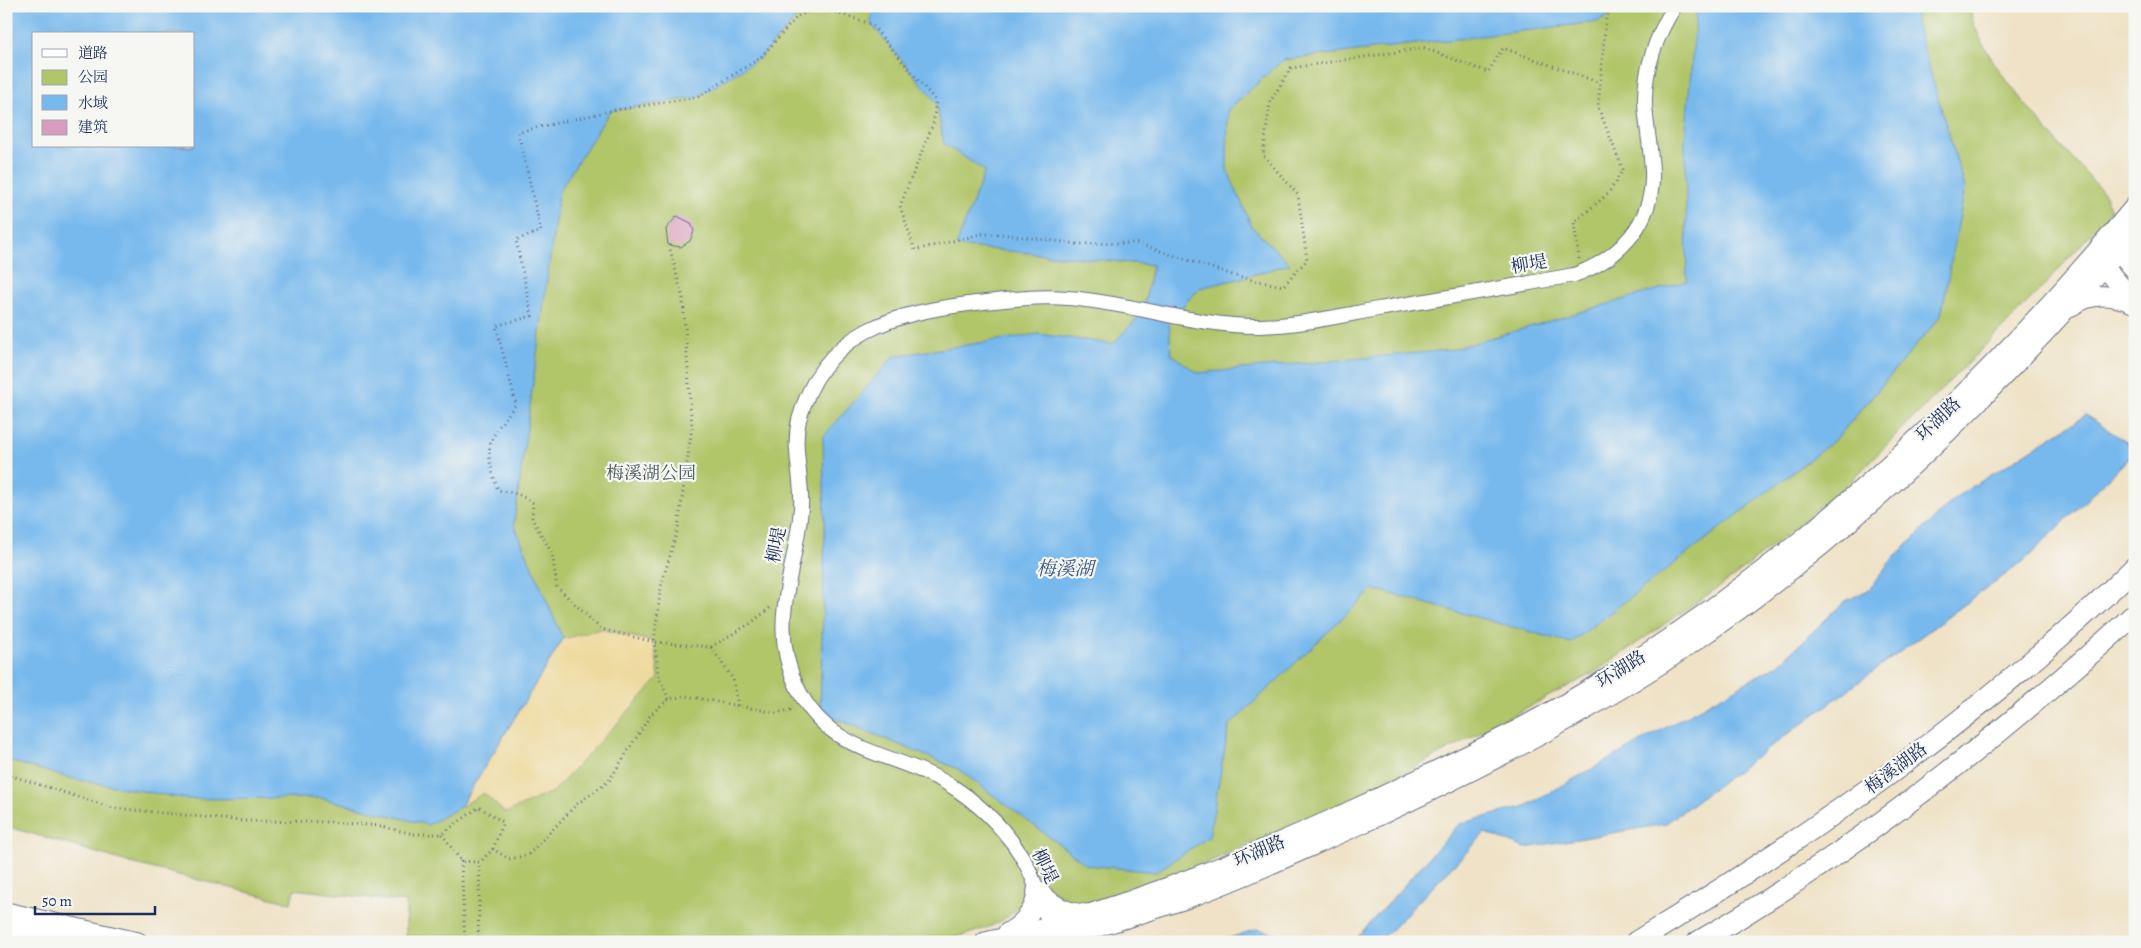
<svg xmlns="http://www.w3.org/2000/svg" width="2141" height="948" viewBox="0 0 2141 948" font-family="Alegreya,'Noto Serif SC',serif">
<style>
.green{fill:#b1c569;stroke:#667a64;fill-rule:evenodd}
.sand{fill:#eeda9e;stroke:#84847e}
.water{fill:#78b9ed;stroke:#4a74a6;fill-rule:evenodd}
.building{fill:#d89dbd}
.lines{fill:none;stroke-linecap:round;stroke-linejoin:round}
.street-casing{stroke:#656e82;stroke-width:16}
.secondary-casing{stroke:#656e82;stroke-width:21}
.primary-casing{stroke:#656e82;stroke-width:23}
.path{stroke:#656e82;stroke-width:3;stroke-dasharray:1 4;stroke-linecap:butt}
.street{stroke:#fff;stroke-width:14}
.secondary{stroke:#fff;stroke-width:19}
.primary{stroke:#fff;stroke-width:21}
.labels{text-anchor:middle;stroke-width:4.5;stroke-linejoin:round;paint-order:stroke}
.street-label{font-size:18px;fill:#1b2f5e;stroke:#f6f6f2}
.park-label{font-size:18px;fill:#485c61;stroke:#f6f6f2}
.water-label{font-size:19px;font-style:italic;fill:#375889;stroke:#f6f6f2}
</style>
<rect width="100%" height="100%" fill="#f6f6f2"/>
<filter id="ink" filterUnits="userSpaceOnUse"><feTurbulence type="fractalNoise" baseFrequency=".02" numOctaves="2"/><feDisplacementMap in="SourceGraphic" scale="10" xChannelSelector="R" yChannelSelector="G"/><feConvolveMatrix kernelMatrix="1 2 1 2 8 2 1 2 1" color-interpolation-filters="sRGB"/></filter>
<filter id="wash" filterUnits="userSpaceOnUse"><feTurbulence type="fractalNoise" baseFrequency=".0096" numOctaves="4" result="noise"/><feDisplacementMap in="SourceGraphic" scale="20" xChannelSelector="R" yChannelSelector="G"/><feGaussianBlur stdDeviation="1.12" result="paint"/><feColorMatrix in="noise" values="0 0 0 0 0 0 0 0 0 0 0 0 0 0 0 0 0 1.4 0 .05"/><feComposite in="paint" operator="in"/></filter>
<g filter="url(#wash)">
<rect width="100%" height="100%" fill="#efe2c6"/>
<!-- green -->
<path class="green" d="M 6,6 L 1970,6 C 1972,56 2070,155 2105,195 L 2111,211 L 2043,287 L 1847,485 L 1739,573 L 1595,672 L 1362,795 L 1172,878 L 1094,903 L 1066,899 L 1045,887 L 1027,891 C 1015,928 964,935 931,942 L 406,942 L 406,902 L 294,889 L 291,903 L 131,863 L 6,826 ZM 34,34 L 194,34 L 194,146 L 34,146 Z"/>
<!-- sand -->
<path class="sand" d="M 601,629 L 654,642 L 659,678 L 554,791 L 505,813 L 484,793 L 460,807 L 563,639 Z"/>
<!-- water -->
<g class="water">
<path d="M 6,6 L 822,6 L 798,16 L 760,58 L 698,97 L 610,111 L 559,191 L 514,524 L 563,639 L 460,807 L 428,825 L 321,798 L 187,799 L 73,779 L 6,760 ZM 34,34 L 194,34 L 194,146 L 34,146 Z"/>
<path d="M 873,6 L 1630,6 L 1597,22 L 1283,60 L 1228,110 L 1227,169 L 1252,227 L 1290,264 L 1242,278 L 1200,288 L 1169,320 L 1171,354 L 1198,373 L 1450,350 L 1687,281 L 1685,141 L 1696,12 L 1688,6 L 1916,6 L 1916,24 L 1965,188 L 1941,316 L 1836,439 L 1571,643 L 1373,589 L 1229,726 L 1209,837 L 1156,872 L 1087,865 L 958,769 L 820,712 L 825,529 L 823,437 L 894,356 L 1038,334 L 1113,344 L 1143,312 L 1152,265 L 956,246 L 985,171 L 944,144 L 936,101 L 871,24 Z"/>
<path d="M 2086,415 L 2135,448 L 2135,452 L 2024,561 L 1665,824 L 1525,848 L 1485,833 L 1379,942 L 1353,942 L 1459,824 L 1526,806 L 1779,664 L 1844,602 L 1870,589 L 1887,565 L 1956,497 Z"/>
<path d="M 1257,929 L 1312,942 L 1218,942 Z"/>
</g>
<g id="blocks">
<!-- building -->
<path class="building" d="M 677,216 L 691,223 L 694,231 L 690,241 L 681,247 L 668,245 L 666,229 Z"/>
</g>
</g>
<g filter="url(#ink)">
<use href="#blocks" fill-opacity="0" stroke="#656e82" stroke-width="1"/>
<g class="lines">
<!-- street casing -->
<g class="street-casing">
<path id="street" d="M 1050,926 C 1042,905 1036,883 1026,864 C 1010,834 983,807 956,789 C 900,751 832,758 798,689 C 766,624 796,573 801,508 C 803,479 792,449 799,420 C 823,330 894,313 976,303 C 1013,299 1049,294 1086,300 C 1145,307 1201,327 1261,326 C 1300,325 1339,316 1378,309 C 1443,298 1509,287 1574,275 C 1620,259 1654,222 1652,171 C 1651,148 1646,126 1645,103 C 1644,69 1657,34 1675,6"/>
</g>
<!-- secondary casing -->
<g class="secondary-casing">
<g id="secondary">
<path d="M 2111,242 L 2135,270"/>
<path d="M 2096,257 L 2135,303"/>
<path d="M 2072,306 C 2092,292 2114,294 2135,304"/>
<path d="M 1037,890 C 1051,904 1066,914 1088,914"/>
<path d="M 6,912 L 138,942"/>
<path d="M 6,928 L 69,942"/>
<path d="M 1007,933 C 1023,924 1037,909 1037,890"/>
<path d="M 985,942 C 1111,914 1228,866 1346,813 C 1434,772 1523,731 1606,679 C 1809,554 1983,389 2135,206"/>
<path d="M 1049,942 C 1096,927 1142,914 1188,898 C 1246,877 1302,850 1359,825 C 1469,774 1578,719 1679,652 C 1852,536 2000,389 2135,231"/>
</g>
</g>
<!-- primary casing -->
<g class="primary-casing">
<g id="primary">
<path d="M 1636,942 C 1814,834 1986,713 2135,567"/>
<path d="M 1698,942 C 1856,851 2001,736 2135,614"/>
</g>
</g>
<!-- path -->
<g class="path">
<path d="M 669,245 L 683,299 L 692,427 L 678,528 L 661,586 L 654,642 L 711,647 L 751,623 L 771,607"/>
<path d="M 1579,259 L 1574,222 L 1608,194 L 1623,170 L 1598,107 L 1606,18 L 1613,6"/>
<path d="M 711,647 L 733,679 L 738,706"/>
<path d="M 669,699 L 659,678 L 654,642 L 601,629 L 557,587 L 552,553 L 532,519 L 533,503 L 518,494 L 498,490 C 482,444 488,441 516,404 L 496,326 L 532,316 L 516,240 L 541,231 L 518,132 L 610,111 L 698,97 L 760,58 L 798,16 L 820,7 L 871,24 L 936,101 L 933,124 L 900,206 L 915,250 L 982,234 L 1001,234 L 1078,244 L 1136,243 L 1242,278 L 1283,286 L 1307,260 L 1298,195 L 1263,155 L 1270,102 L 1291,68 L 1424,48 L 1488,72 L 1503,48 L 1600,83"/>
<path d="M 6,774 L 113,808 L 244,821 L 331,822 L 380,826 L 413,834 L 442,834 L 479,807 L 503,822 L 493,849 L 509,859 L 528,855 L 577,804 L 609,781 L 651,714 L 669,699 L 686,696 L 776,713 L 790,710 L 793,706"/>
<path d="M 442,834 L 461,861 L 480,862 L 493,849"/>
<path d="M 461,861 L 465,942"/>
<path d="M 478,942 L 480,862"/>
</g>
<!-- street -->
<use href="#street" class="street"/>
<!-- secondary -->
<use href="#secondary" class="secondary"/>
<!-- primary -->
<use href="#primary" class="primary"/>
</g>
</g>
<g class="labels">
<!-- street labels -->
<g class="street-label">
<text transform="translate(1529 264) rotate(-10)" y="6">柳堤</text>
<text transform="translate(1938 419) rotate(-44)" y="6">环湖路</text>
<text transform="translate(776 545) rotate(-79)" y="6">柳堤</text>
<text transform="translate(1621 669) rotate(-32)" y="6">环湖路</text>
<text transform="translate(1896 768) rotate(-37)" y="6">梅溪湖路</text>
<text transform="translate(1259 851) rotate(-23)" y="6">环湖路</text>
<text transform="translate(1045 866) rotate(64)" y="6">柳堤</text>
</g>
<!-- park labels -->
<g class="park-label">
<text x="651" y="479">梅溪湖公园</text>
</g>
<!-- water labels -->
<g class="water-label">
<text x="1065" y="575">梅溪湖</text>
</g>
</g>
<!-- margin -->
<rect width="2141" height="948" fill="none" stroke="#f6f6f2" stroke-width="25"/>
<!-- legend -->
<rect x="32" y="32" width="162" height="115" fill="#f6f6f2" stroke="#9ea6b7"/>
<rect x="42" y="49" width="25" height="8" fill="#ffffff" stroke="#9ea6b7"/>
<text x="78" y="58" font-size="15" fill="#1b2f5e">道路</text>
<rect x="42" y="70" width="25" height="15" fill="#b1c569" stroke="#9ea6b7"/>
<text x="78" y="82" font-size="15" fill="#1b2f5e">公园</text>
<rect x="42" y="95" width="25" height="15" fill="#78b9ed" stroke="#9ea6b7"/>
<text x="78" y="108" font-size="15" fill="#1b2f5e">水域</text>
<rect x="42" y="120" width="25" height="15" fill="#d89dbd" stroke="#9ea6b7"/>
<text x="78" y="132" font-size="15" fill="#1b2f5e">建筑</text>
<!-- scale -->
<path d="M35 906v8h120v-8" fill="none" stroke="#1b2f5e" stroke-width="2.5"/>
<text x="42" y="906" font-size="15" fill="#1b2f5e" stroke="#f6f6f2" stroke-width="4" paint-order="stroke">50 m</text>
</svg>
